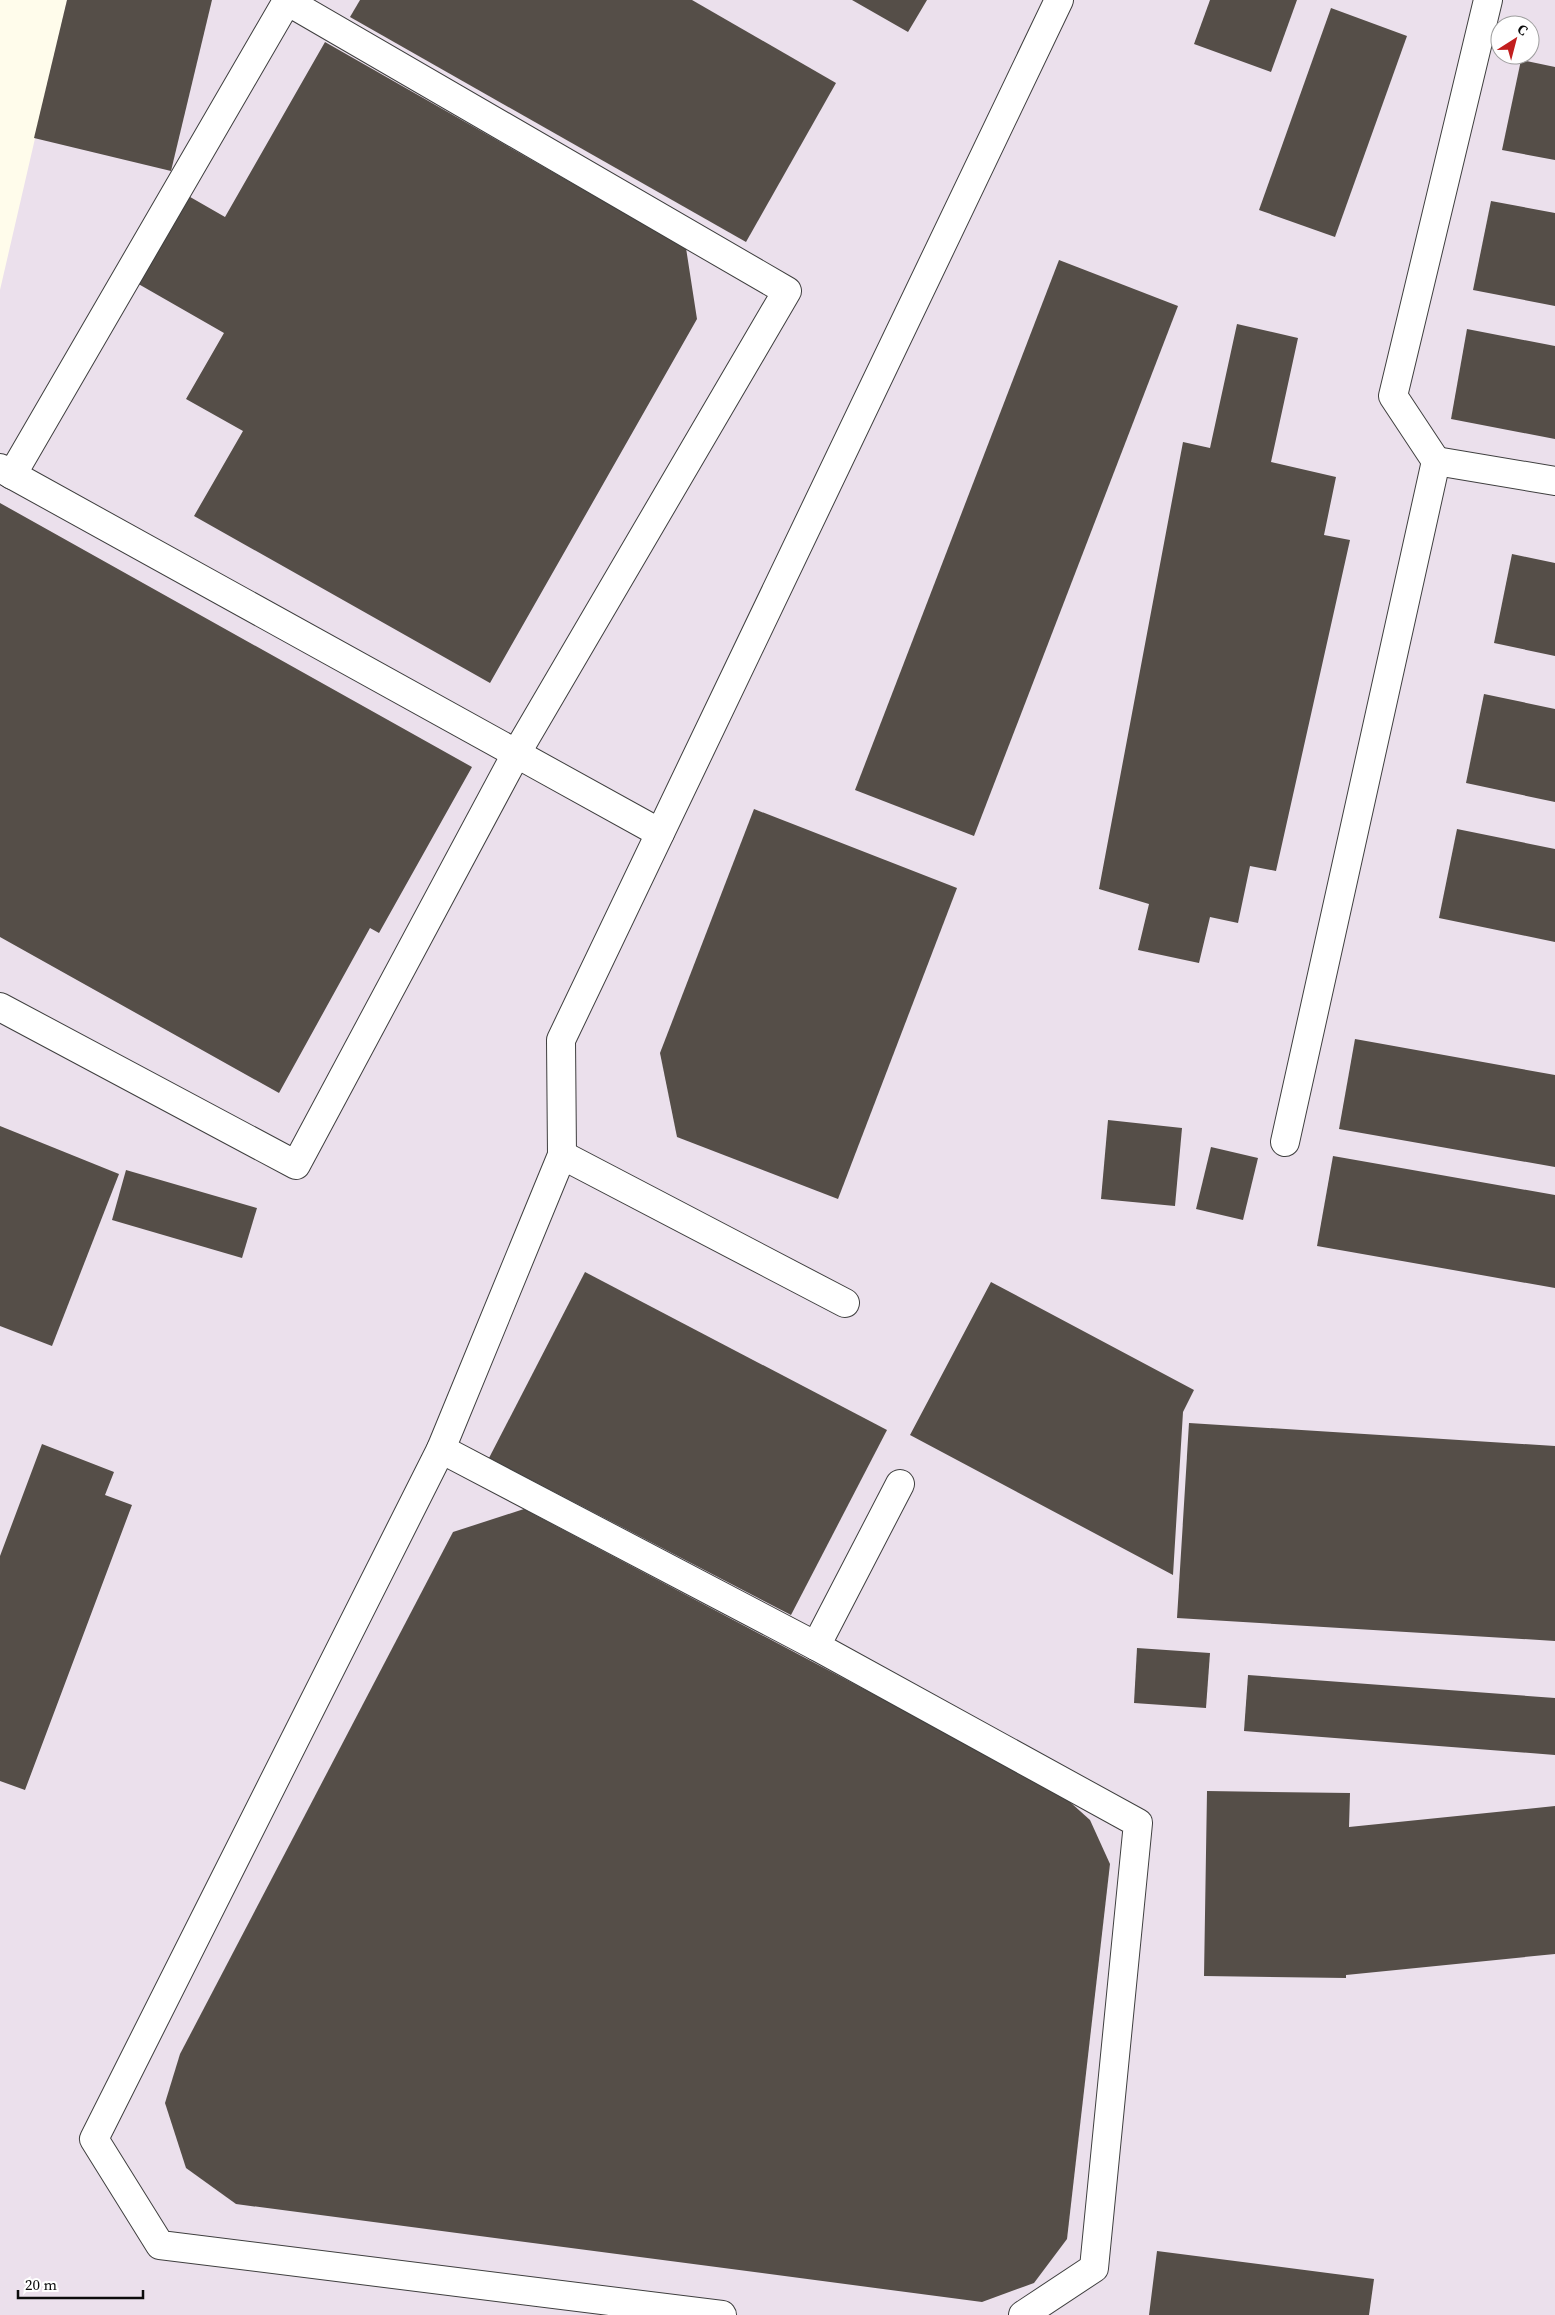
<svg xmlns="http://www.w3.org/2000/svg" width="1555" height="2315" viewBox="0 0 1555 2315" font-family="'Source Serif 4',serif">
<style>
.industrial{fill:#ebe0ec;fill-rule:evenodd}
.building{fill:#554e48}
.lines{fill:none;stroke-linecap:round;stroke-linejoin:round}
.minor-casing{stroke:#3f3f3f;stroke-width:30}
.minor{stroke:#fff;stroke-width:28}
</style>
<rect width="100%" height="100%" fill="#fffceb"/>
<!-- industrial -->
<path class="industrial" d="M 67,0 L 1555,0 L 1555,2315 L 0,2315 L 0,290 ZM 1500,25 L 1530,25 L 1530,55 L 1500,55 Z"/>
<!-- building -->
<g class="building">
<path d="M 67,0 L 212,0 L 171,171 L 34,138 Z"/>
<path d="M 360,0 L 692,0 L 836,83 L 746,242 L 350,17 Z"/>
<path d="M 852,0 L 927,0 L 908,32 Z"/>
<path d="M 1210,0 L 1297,0 L 1271,72 L 1194,44 Z"/>
<path d="M 1331,8 L 1407,36 L 1335,237 L 1259,210 Z"/>
<path d="M 325,42 L 686,248 L 697,319 L 490,683 L 194,516 L 243,431 L 186,399 L 224,333 L 121,274 L 171,186 L 225,217 Z"/>
<path d="M 1521,60 L 1555,67 L 1555,160 L 1502,150 Z"/>
<path d="M 1491,201 L 1555,213 L 1555,306 L 1473,290 Z"/>
<path d="M 1059,260 L 1178,306 L 974,836 L 855,790 Z"/>
<path d="M 1237,324 L 1298,338 L 1271,462 L 1336,477 L 1324,535 L 1350,540 L 1276,871 L 1250,866 L 1238,923 L 1210,917 L 1199,963 L 1138,950 L 1149,904 L 1099,889 L 1183,442 L 1210,448 Z"/>
<path d="M 1467,329 L 1555,346 L 1555,439 L 1451,419 Z"/>
<path d="M 0,503 L 472,767 L 379,933 L 370,928 L 279,1093 L 0,937 Z"/>
<path d="M 1512,554 L 1555,563 L 1555,656 L 1494,643 Z"/>
<path d="M 1484,694 L 1555,709 L 1555,802 L 1466,783 Z"/>
<path d="M 754,809 L 957,888 L 838,1199 L 677,1137 L 660,1053 Z"/>
<path d="M 1457,829 L 1555,849 L 1555,942 L 1439,918 Z"/>
<path d="M 1355,1039 L 1555,1075 L 1555,1167 L 1339,1129 Z"/>
<path d="M 1108,1120 L 1182,1128 L 1175,1206 L 1101,1199 Z"/>
<path d="M 0,1126 L 119,1174 L 52,1346 L 0,1326 Z"/>
<path d="M 1211,1147 L 1258,1158 L 1243,1220 L 1196,1209 Z"/>
<path d="M 1333,1156 L 1555,1195 L 1555,1288 L 1317,1246 Z"/>
<path d="M 126,1170 L 257,1208 L 242,1258 L 112,1220 Z"/>
<path d="M 585,1272 L 887,1430 L 791,1615 L 489,1458 Z"/>
<path d="M 991,1282 L 1194,1390 L 1183,1412 L 1173,1575 L 910,1435 Z"/>
<path d="M 1189,1423 L 1555,1446 L 1555,1641 L 1177,1618 Z"/>
<path d="M 42,1444 L 114,1472 L 105,1495 L 132,1505 L 25,1790 L 0,1781 L 0,1556 Z"/>
<path d="M 524,1509 L 1060,1793 L 1090,1820 L 1110,1864 L 1067,2239 L 1034,2283 L 982,2302 L 236,2204 L 186,2168 L 165,2103 L 180,2054 L 453,1532 Z"/>
<path d="M 1137,1648 L 1210,1653 L 1206,1708 L 1134,1703 Z"/>
<path d="M 1248,1675 L 1555,1698 L 1555,1755 L 1244,1731 Z"/>
<path d="M 1207,1791 L 1350,1793 L 1349,1827 L 1555,1806 L 1555,1954 L 1346,1975 L 1346,1978 L 1204,1976 Z"/>
<path d="M 1157,2251 L 1374,2279 L 1369,2315 L 1149,2315 Z"/>
</g>
<g class="lines">
<!-- minor casing -->
<g class="minor-casing">
<g id="minor">
<path d="M 1436,461 L 1555,481"/>
<path d="M 0,468 L 660,833"/>
<path d="M 0,1007 L 296,1165 L 516,754 L 787,291 L 287,1 L 12,475"/>
<path d="M 1285,1142 L 1436,461 L 1393,396 L 1488,0"/>
<path d="M 562,1155 L 845,1303"/>
<path d="M 441,1449 L 816,1646"/>
<path d="M 900,1484 L 816,1646 L 1138,1823 L 1094,2268 L 1023,2315"/>
<path d="M 722,2315 L 160,2245 L 94,2139 L 441,1449 L 562,1155 L 561,1040 L 1059,0"/>
</g>
</g>
<!-- minor -->
<use href="#minor" class="minor"/>
</g>
<!-- north arrow -->
<g transform="translate(1515 40) rotate(36)"><circle r="24" fill="#ffffff" stroke="#9e9e9e"/>
<path d="M0-4L9 19L0 12L-9 19Z" fill="#c21e1e"/>
<text y="-8" font-size="14" font-weight="bold" text-anchor="middle" fill="#0c0c0c">С</text>
</g>
<!-- scale -->
<path d="M18 2290v8h125v-8" fill="none" stroke="#0c0c0c" stroke-width="2.5"/>
<text x="25" y="2290" font-size="15" fill="#0c0c0c" stroke="#ffffff" stroke-width="4" paint-order="stroke">20 m</text>
</svg>
